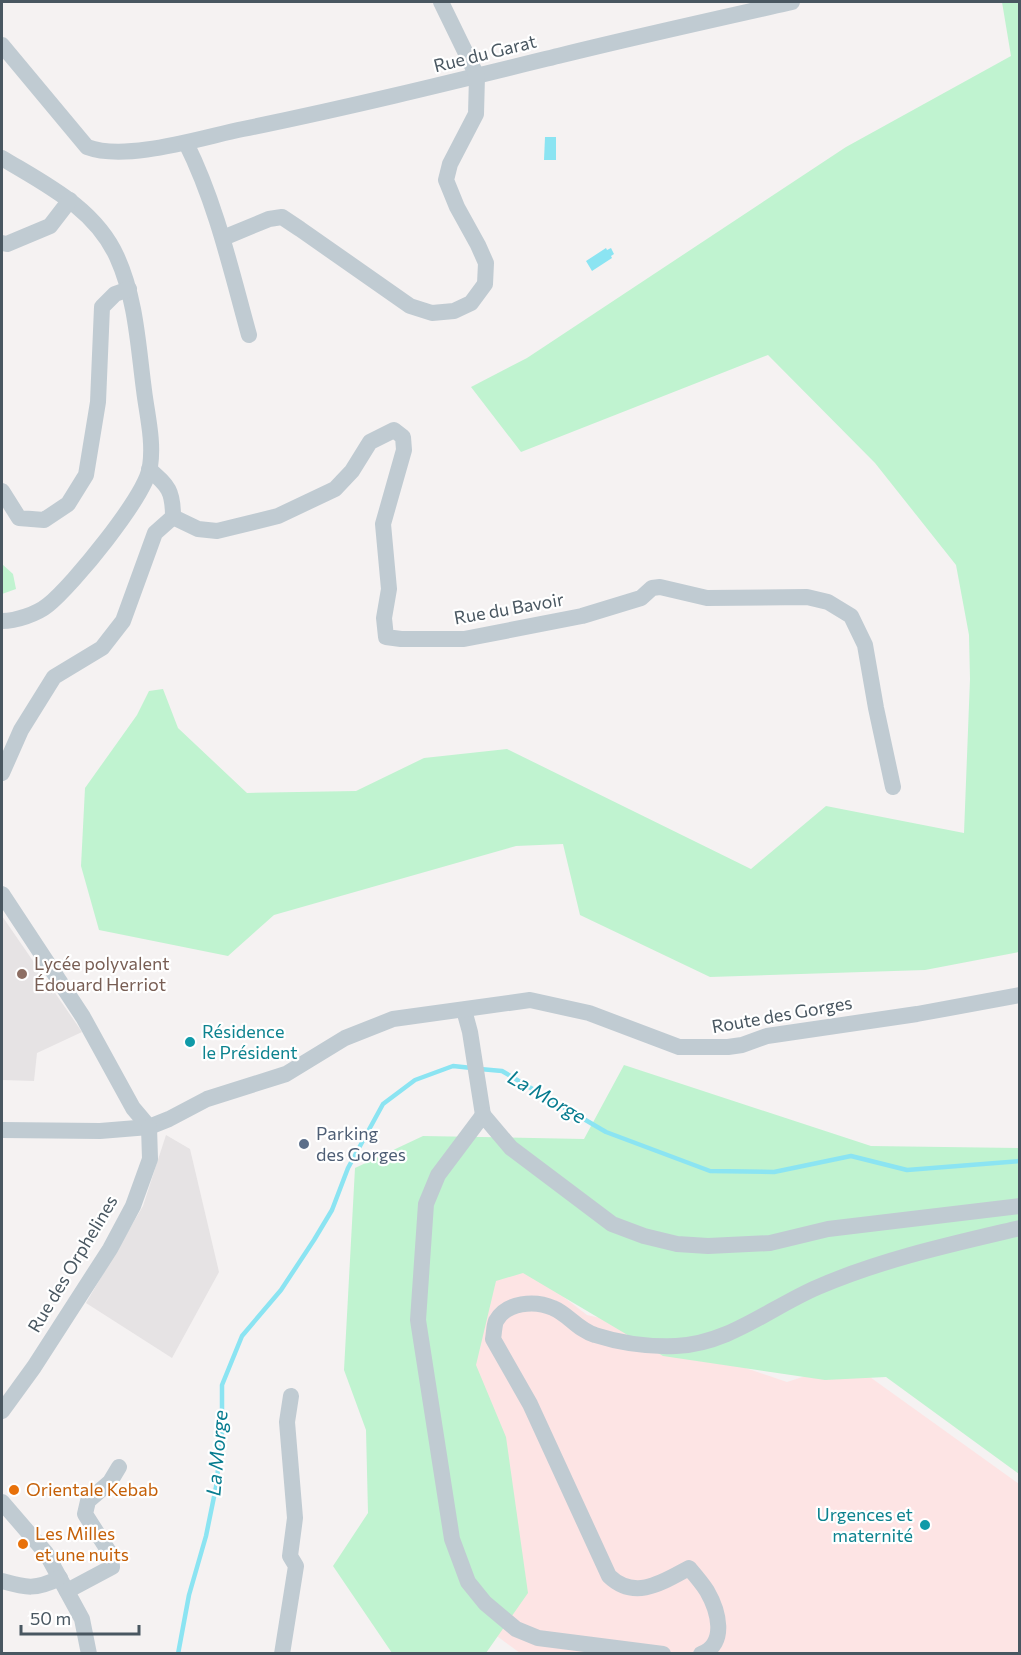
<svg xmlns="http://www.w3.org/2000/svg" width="1021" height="1655" viewBox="0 0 1021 1655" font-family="Commissioner,sans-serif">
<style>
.education{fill:#e6e3e4}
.medical{fill:#fde4e4}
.green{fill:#c0f3d0}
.water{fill:#8be4f2}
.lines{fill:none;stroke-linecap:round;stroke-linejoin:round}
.stream{stroke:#8be4f2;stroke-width:4.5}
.street{stroke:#c0cbd2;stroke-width:16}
.education-dot{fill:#8d6e63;stroke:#fff;stroke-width:2}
.culture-dot{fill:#0f9aa8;stroke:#fff;stroke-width:2}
.service-dot{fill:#5c6f8a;stroke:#fff;stroke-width:2}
.food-dot{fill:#e8710a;stroke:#fff;stroke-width:2}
.labels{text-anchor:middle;stroke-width:4.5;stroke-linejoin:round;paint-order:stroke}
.street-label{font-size:18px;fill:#495761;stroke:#fff}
.education-label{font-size:18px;fill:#785e54;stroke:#fff;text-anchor:start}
.culture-label{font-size:18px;fill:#0d838f;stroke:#fff;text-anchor:start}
.service-label{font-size:18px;fill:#4e5e75;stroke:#fff;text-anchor:start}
.food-label{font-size:18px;fill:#c56008;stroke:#fff;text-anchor:start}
.water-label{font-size:20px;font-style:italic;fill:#077c8f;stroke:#fff}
</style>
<rect width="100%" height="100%" fill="#f5f2f2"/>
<!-- education -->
<g class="education">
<path d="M 2,916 L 82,1032 L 37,1053 L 34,1081 L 2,1080 Z"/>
<path d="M 166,1135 L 190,1149 L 219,1272 L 172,1358 L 86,1303 L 143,1206 Z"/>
</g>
<!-- medical -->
<path class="medical" d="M 526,1268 L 587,1315 L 663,1332 L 716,1358 L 787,1382 L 849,1362 L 1019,1484 L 1019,1653 L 520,1653 L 482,1625 L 469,1298 L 485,1270 Z"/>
<!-- green -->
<g class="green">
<path d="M 1002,2 L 1020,2 L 1019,952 L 925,970 L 710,977 L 580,915 L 563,844 L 516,846 L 274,915 L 228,956 L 99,930 L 81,866 L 85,788 L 137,715 L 149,691 L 163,689 L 178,728 L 247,793 L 356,791 L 424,758 L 507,749 L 751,869 L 826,806 L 964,833 L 970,679 L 969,635 L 956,565 L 875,463 L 768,355 L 521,452 L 471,387 L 527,358 L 846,147 L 1011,56 Z"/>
<path d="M 2,564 L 13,574 L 16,589 L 2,594 Z"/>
<path d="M 624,1065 L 871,1146 L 1019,1148 L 1019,1474 L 886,1377 L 825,1380 L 663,1356 L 523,1273 L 496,1281 L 476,1365 L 506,1437 L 528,1593 L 486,1653 L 392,1653 L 333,1566 L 368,1513 L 366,1430 L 344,1370 L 355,1168 L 423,1136 L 584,1139 Z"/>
</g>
<!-- water -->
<g class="water">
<path d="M 545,137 L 556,137 L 556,160 L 544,160 Z"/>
<path d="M 606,248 L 607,250 L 611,248 L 614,254 L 611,256 L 612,258 L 592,271 L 586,261 Z"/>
</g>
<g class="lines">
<!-- stream -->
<g class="stream">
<path d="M 480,1069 L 502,1071 L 606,1132 L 710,1171 L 774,1172 L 851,1156 L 907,1170 L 1020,1161"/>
<path d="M 178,1654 L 189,1595 L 206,1536 L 216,1487 L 222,1433 L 222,1385 L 242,1336 L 281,1290 L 314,1240 L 332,1210 L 348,1168 L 383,1104 L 415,1080 L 453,1066 L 472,1068"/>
</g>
<!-- street -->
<g class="street">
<path d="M 2,45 L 87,147 C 127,162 203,137 243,129 C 351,107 456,81 562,55 C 639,36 716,19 792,2"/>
<path d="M 186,143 C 216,203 231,270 249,335"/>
<path d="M 2,158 C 45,184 95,208 117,257 C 136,299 138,345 144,390 C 147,415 154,441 150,467 C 145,497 73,585 48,605 C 37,614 16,621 2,621"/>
<path d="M 223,238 L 269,219 L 282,217 L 300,229 L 410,306 L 432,313 L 454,311 L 471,303 L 485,284 L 486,263 L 478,245 L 457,207 L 446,180 L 450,164 L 476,114 L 477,76 L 441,2"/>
<path d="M 2,243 L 7,244 L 50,226 L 70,200"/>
<path d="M 2,491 L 19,518 L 44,520 L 68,504 L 86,475 L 98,402 L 102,307 L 115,294 L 129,289"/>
<path d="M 173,517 L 198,529 L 217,531 L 278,516 L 335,489 L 352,471 L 370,442 L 394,430 L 403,437 L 404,450 L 383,524 L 389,589 L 384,618 L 386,637 L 401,639 L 464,639 L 582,616 L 641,598 L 652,588 L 660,587 L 707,598 L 807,597 L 828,602 L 851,616 L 865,645 L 876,708 L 893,787"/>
<path d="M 2,773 L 21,730 L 54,677 L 102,648 L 123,621 L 155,533 L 173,517 C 173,490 168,486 149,469"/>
<path d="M 2,894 L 83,1017 L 133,1108 L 149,1127"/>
<path d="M 464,1010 L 470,1032 L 483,1115"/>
<path d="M 2,1130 L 100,1131 L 149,1127 L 169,1119 L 207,1099 L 286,1074 L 345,1038 L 393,1019 L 530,1000 L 589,1013 L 679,1047 L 728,1047 L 742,1045 L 767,1036 L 917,1014 L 1020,995"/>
<path d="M 2,1411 L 34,1367 L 110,1249 L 133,1206 L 150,1159 L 149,1127"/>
<path d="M 2,1502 L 46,1553 L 82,1619 L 89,1654"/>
<path d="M 2,1581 C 27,1588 35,1590 60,1578"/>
<path d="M 67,1591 L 112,1567 L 111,1555 L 85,1514 L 88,1501 L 110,1482 L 119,1467"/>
<path d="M 282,1654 L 296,1566 L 290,1556 L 295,1518 L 287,1422 L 291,1396"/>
<path d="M 663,1654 L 538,1638 L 516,1629 L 485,1603 L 468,1582 L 452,1539 L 418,1320 L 426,1204 L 438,1175 L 483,1115 L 511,1148 L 612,1224 L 644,1236 L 677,1244 L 708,1246 L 770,1243 L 828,1229 L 1020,1206"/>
<path d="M 701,1654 C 728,1644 718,1610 707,1591 C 702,1583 695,1575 689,1568 C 663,1582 635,1601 609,1576 L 530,1404 L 493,1339 C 494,1334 494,1326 496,1321 C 506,1302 535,1300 553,1308 C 568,1314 578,1330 595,1335 C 620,1343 649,1347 676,1346 C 729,1344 771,1307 818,1287 C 883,1259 952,1244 1020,1228"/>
</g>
</g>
<!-- markers -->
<circle class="education-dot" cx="22" cy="974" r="6"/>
<g class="culture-dot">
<circle cx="190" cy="1042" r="6"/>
<circle cx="925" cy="1525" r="6"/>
</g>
<circle class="service-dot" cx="304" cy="1144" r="6"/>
<g class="food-dot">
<circle cx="14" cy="1490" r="6"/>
<circle cx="23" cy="1544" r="6"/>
</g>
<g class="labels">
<!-- street labels -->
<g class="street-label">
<text transform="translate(485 54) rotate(-14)" y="6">Rue du Garat</text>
<text transform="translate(509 609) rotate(-10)" y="6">Rue du Bavoir</text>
<text transform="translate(782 1015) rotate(-10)" y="6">Route des Gorges</text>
<text transform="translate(73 1264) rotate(-59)" y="6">Rue des Orphelines</text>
</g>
<!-- education labels -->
<g class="education-label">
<text x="34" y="970">Lycée polyvalent<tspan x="34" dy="21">Édouard Herriot</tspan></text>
</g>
<!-- culture labels -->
<g class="culture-label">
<text x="202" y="1038">Résidence<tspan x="202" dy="21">le Président</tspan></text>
<text x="913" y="1521" text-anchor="end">Urgences et<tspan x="913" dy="21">maternité</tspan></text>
</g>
<!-- service labels -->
<g class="service-label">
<text x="316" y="1140">Parking<tspan x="316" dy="21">des Gorges</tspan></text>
</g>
<!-- food labels -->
<g class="food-label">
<text x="26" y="1496">Orientale Kebab</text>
<text x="35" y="1540">Les Milles<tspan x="35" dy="21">et une nuits</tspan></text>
</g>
<!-- water labels -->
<g class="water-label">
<text transform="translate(547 1097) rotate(30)" y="7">La Morge</text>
<text transform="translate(217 1453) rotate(-85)" y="7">La Morge</text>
</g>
</g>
<!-- border -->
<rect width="1021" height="1655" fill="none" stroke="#495761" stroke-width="6"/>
<!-- scale -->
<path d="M21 1625v9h118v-9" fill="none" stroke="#495761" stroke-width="3"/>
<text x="30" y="1625" font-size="18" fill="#495761" stroke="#ffffff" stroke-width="4.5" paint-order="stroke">50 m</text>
</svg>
